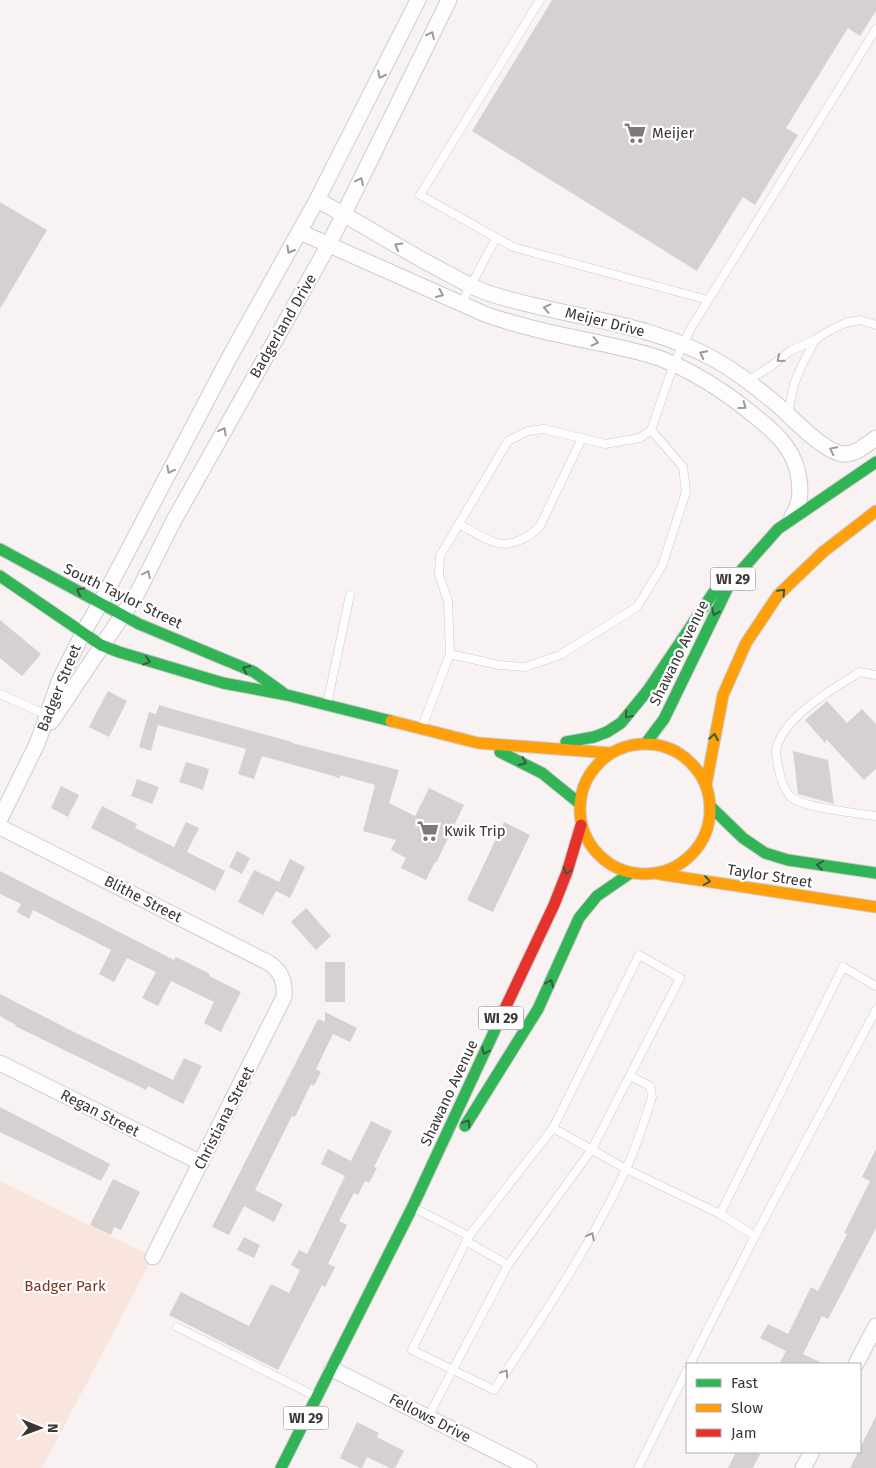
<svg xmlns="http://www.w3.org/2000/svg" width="876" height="1468" viewBox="0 0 876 1468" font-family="'Fira Sans',sans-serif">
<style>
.green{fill:#f9e4de}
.building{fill:#d6d1d0}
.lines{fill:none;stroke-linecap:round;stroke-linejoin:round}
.lane-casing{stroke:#cfcac9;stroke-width:9}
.street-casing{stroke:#cfcac9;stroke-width:17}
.fast-casing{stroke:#cfcac9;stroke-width:13}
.slow-casing{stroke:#cfcac9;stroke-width:13}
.jam-casing{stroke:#cfcac9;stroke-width:13}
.lane{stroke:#fefdfd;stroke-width:8}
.street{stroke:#fefdfd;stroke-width:15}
.fast{stroke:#30b455;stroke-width:11}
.slow{stroke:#ff9f0a;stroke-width:11}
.jam{stroke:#e5322d;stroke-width:11}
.oneway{stroke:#9c9a99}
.oneway2{stroke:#385c3f}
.labels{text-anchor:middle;stroke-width:4.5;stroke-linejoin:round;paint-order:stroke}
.shield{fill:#fff;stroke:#767372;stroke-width:1}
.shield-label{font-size:14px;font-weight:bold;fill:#3b3735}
.poi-label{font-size:15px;fill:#3b3735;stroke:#fff;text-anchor:start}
.street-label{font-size:15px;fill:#3b3735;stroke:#fff}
.park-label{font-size:15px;fill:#7b3321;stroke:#fff}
</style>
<rect width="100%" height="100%" fill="#f8f3f2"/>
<!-- green -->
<path class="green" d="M 0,1181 L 153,1257 L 42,1468 L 0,1468 Z"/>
<!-- building -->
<g class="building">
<path d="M 552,0 L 876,0 L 876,11 L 860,36 L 848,28 L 786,128 L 798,135 L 755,205 L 743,197 L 697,271 L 472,131 Z"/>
<path d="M 0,202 L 47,230 L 0,309 Z"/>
<path d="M 0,620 L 41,654 L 22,676 L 0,658 Z"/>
<path d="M 108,691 L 127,701 L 109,737 L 89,727 Z"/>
<path d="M 827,701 L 847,723 L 862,709 L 876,724 L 876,769 L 864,780 L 826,739 L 826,744 L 805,720 Z"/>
<path d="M 159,705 L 190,714 L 292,742 L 292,743 L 399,770 L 389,803 L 415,816 L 429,788 L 464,805 L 436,863 L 435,862 L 426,880 L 401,868 L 406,858 L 391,850 L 396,840 L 363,831 L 375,785 L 340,775 L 340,778 L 262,756 L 254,779 L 238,774 L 246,749 L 158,725 L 151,751 L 139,747 L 149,712 L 156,714 Z"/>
<path d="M 793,751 L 828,760 L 834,804 L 798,794 Z"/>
<path d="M 186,762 L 209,769 L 203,790 L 179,782 Z"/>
<path d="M 137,779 L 159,787 L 152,804 L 131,796 Z"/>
<path d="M 61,786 L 79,795 L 68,817 L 51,808 Z"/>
<path d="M 102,806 L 137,824 L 135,828 L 174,847 L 186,822 L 199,828 L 187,852 L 225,871 L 215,891 L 91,828 Z"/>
<path d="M 504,822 L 530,835 L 493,912 L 467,900 Z"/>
<path d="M 237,851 L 250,858 L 242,874 L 229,867 Z"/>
<path d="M 290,859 L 305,867 L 290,898 L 276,891 L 263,915 L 238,902 L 254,870 L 279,882 Z"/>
<path d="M 0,871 L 174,960 L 176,957 L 210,974 L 209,976 L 241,992 L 221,1032 L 204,1023 L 214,1002 L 171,981 L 158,1006 L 142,998 L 156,972 L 127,958 L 114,982 L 99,974 L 111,950 L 33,910 L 29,919 L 17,912 L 21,904 L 0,894 Z"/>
<path d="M 306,908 L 331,936 L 316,950 L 291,922 Z"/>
<rect x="325" y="962" width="20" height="40"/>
<path d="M 0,994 L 72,1031 L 173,1080 L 184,1058 L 202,1066 L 183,1104 L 148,1086 L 146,1090 L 15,1026 L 16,1025 L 0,1016 Z"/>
<path d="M 325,1012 L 357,1028 L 350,1042 L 333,1034 L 316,1069 L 321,1072 L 314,1086 L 311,1084 L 295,1117 L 292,1116 L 255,1190 L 283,1204 L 274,1222 L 244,1206 L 229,1235 L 212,1227 L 318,1019 L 325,1022 Z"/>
<path d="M 0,1107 L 110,1164 L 101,1181 L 0,1132 Z"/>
<path d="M 371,1121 L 392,1131 L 374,1167 L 377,1168 L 369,1183 L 365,1181 L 358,1195 L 354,1193 L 339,1221 L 347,1225 L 328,1264 L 335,1267 L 325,1287 L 322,1285 L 278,1370 L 169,1315 L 181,1292 L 249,1326 L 271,1284 L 289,1293 L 300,1270 L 291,1265 L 299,1250 L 307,1254 L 345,1176 L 321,1164 L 328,1149 L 351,1161 Z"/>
<path d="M 876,1149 L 876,1228 L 828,1319 L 822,1316 L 803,1354 L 824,1364 L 779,1364 L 786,1351 L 760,1338 L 768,1324 L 788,1334 L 811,1287 L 818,1291 L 847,1234 L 844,1233 L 870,1181 L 862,1177 Z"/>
<path d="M 113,1179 L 140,1192 L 121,1230 L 114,1227 L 111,1235 L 90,1225 Z"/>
<path d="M 244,1237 L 260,1245 L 254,1258 L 237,1250 Z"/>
<path d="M 876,1416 L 876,1468 L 850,1468 L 858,1452 L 860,1452 L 860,1448 Z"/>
<path d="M 357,1422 L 379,1433 L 377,1437 L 404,1451 L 395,1468 L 390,1468 L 367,1457 L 362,1468 L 360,1468 L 340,1458 Z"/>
<path d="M 736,1452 L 761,1452 L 753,1468 L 728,1468 Z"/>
</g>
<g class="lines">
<!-- lane casing -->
<g class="lane-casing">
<g id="lane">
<path d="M 540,0 L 420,195 L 513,247 L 708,300"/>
<path d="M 461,304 L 496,238"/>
<path d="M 747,381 L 770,367 L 790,351 L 815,340 L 825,333 L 845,323 L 860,320 L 876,325"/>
<path d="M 788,414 L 794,384 L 802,365 L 815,340"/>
<path d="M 459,524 C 470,530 482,538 494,542 C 510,548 530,537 540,526 L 582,438"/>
<path d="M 450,654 L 499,665 L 525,667 L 560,655 L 637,607 L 662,566 L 686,492 L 683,467 L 651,430"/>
<path d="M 876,675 L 860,672 C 834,688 781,718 776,751 C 776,757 778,764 779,770 C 780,778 785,791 791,797 C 803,808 858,813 876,816"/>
<path d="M 0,694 L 47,715"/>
<path d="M 327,704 L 350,595"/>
<path d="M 422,727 L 450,654 L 448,601 L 439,575 L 440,556 L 508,441 L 528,431 L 544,429 L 605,444 L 640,438 L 651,430 L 674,364 L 691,328 L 876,29"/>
<path d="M 416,1209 L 469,1236 L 553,1128 L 626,1169 L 720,1214 L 755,1236 L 876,1010"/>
<path d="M 720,1214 L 843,967 L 876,986"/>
<path d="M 469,1236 L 412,1350 L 494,1390 C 541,1319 590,1247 626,1169 C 637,1146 644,1121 652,1097 L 650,1086 L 630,1076"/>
<path d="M 466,1241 L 508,1265"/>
<path d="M 177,1327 L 313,1395"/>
<path d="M 690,1364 L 755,1236"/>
<path d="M 428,1417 L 508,1265 L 592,1149 L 680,978 L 639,955 L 553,1128"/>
<path d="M 638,1468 L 687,1370"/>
</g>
</g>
<!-- street casing -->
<g class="street-casing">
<g id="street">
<path d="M 317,200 C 360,222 400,249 443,271 C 458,279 474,289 491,294 C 566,318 649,321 719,362 C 738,373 757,388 774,402 C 790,415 823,452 843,454 C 855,455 866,445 876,438"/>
<path d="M 300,232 L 487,315 C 525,328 565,336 604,344 C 622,348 642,352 659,358 C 694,371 727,393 756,417 C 774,431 791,447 797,469 C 801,485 802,503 792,516"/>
<path d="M 51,722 L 138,592 L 173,522 L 328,246 L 449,0"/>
<path d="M 0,819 L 37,744 L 60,679 L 83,633 L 101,602 L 229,358 L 317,200 L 418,0"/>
<path d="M 0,827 L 269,963 C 282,972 285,982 284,997 L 153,1257"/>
<path d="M 0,1063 L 201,1163"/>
<path d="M 856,1364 L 876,1326"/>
<path d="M 332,1369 L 529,1468"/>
<path d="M 803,1468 L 812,1452"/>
</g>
</g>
<!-- fast casing -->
<g class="fast-casing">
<g id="fast">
<path d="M 0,549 L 139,624 L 254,672 L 282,692"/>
<path d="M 0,576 L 101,645 L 119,652 L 223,683 L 287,695 L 391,721"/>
<path d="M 566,742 L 594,737 L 607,732 L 621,723 L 648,690 L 724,577"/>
<path d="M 646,743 L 664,719 L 730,583 L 778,529 L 876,462"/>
<path d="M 500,752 L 542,773 L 579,803"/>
<path d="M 711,807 L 743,838 L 765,853 L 788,860 L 876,873"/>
<path d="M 465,1126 L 538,1009 L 579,918 L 597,896 L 629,874"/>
<path d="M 281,1468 L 412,1208 L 500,1019"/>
</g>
</g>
<!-- slow casing -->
<g class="slow-casing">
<g id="slow">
<path d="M 391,721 L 478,743 L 610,753"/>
<circle cx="645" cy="809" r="65"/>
<path d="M 706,785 L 723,695 L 746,643 L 778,595 L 823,552 L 876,511"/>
<path d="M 659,874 L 876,907"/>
</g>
</g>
<!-- jam casing -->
<g class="jam-casing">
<path id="jam" d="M 500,1019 L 554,905 L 567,872 L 581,825"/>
</g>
<!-- lane -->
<use href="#lane" class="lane"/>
<!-- street -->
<use href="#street" class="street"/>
<!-- fast -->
<use href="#fast" class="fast"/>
<!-- slow -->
<use href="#slow" class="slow"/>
<!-- jam -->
<use href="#jam" class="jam"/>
</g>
<!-- one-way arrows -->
<defs><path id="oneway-chevron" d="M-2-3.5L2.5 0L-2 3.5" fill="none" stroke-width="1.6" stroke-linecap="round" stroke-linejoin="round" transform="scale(1.25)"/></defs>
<g class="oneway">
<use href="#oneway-chevron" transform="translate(431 35) rotate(-64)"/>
<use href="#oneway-chevron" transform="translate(381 75) rotate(117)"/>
<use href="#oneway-chevron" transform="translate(360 181) rotate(-64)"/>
<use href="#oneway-chevron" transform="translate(398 246) rotate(-149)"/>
<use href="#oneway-chevron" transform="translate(290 250) rotate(120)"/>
<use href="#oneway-chevron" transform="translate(440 294) rotate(24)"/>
<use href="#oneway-chevron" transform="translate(547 308) rotate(-167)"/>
<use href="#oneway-chevron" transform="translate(595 342) rotate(13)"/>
<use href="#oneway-chevron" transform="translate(703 354) rotate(-153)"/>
<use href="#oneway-chevron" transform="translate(780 359) rotate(140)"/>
<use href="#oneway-chevron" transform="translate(743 406) rotate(36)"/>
<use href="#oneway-chevron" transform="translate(223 431) rotate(-61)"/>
<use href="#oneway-chevron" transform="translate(833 450) rotate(-154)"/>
<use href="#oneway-chevron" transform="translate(170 470) rotate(117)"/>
<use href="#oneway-chevron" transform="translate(147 574) rotate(-64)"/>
<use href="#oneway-chevron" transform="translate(591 1236) rotate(-62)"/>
<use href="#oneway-chevron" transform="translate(505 1373) rotate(-56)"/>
</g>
<g class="oneway2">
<use href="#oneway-chevron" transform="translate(80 591) rotate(-152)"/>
<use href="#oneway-chevron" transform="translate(782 592) rotate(-47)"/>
<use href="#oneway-chevron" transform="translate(715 612) rotate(116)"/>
<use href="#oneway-chevron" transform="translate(147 661) rotate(17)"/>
<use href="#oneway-chevron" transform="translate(246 669) rotate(-155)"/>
<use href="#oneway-chevron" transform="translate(628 715) rotate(130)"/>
<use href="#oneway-chevron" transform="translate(714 737) rotate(-79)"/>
<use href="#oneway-chevron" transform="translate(523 762) rotate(25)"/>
<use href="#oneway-chevron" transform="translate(820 865) rotate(-172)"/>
<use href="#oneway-chevron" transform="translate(567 871) rotate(108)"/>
<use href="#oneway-chevron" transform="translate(707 881) rotate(9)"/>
<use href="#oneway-chevron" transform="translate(550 983) rotate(-66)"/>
<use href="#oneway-chevron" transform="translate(485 1051) rotate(115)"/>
<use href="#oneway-chevron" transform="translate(467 1123) rotate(-58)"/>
</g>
<!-- icons -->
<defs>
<g id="supermarket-bare" transform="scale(1.725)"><path d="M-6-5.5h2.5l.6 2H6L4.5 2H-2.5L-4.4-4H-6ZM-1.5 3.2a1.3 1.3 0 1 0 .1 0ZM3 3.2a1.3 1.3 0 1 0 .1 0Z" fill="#7d7977" stroke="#fff" stroke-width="2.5" paint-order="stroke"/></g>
</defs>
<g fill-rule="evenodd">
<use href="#supermarket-bare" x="635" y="133"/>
<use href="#supermarket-bare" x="428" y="831"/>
</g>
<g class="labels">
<!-- shield labels -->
<g class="shield">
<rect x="710.5" y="567.5" width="45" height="23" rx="4"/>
<rect x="478.5" y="1006.5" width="45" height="23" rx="4"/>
<rect x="283.5" y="1406.5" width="45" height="23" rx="4"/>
</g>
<g class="shield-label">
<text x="733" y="584">WI 29</text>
<text x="501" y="1023">WI 29</text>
<text x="306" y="1423">WI 29</text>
</g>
<!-- poi labels -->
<g class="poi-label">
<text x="652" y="138">Meijer</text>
<text x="444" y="836">Kwik Trip</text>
</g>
<!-- street labels -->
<g class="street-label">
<text transform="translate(605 322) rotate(14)" y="5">Meijer Drive</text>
<text transform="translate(283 326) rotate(-60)" y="5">Badgerland Drive</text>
<text transform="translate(123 596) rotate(26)" y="5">South Taylor Street</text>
<text transform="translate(679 653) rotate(-64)" y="5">Shawano Avenue</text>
<text transform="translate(59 688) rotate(-68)" y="5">Badger Street</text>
<text transform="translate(770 876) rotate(9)" y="5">Taylor Street</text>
<text transform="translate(143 899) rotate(27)" y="5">Blithe Street</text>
<text transform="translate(449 1093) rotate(-65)" y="5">Shawano Avenue</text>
<text transform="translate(100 1113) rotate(27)" y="5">Regan Street</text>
<text transform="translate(224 1118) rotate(-63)" y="5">Christiana Street</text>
<text transform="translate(430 1418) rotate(27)" y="5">Fellows Drive</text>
</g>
<!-- park labels -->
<g class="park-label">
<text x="65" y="1291">Badger Park</text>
</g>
</g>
<!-- legend -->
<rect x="686" y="1363" width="175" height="90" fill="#ffffff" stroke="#b1afae"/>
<rect x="696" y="1379" width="25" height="8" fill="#30b455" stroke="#b1afae"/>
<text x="731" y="1388" font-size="15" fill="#3b3735">Fast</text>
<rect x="696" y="1404" width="25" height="8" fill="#ff9f0a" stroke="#b1afae"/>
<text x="731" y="1413" font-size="15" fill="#3b3735">Slow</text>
<rect x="696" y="1429" width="25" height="8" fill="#e5322d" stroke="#b1afae"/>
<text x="731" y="1438" font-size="15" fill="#3b3735">Jam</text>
<!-- north arrow -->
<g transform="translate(40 1428) rotate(91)" stroke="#ffffff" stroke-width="4" paint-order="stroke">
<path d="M0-4L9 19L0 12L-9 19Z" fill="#3b3735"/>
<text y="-8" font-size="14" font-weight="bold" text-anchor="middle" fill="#3b3735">N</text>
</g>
</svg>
